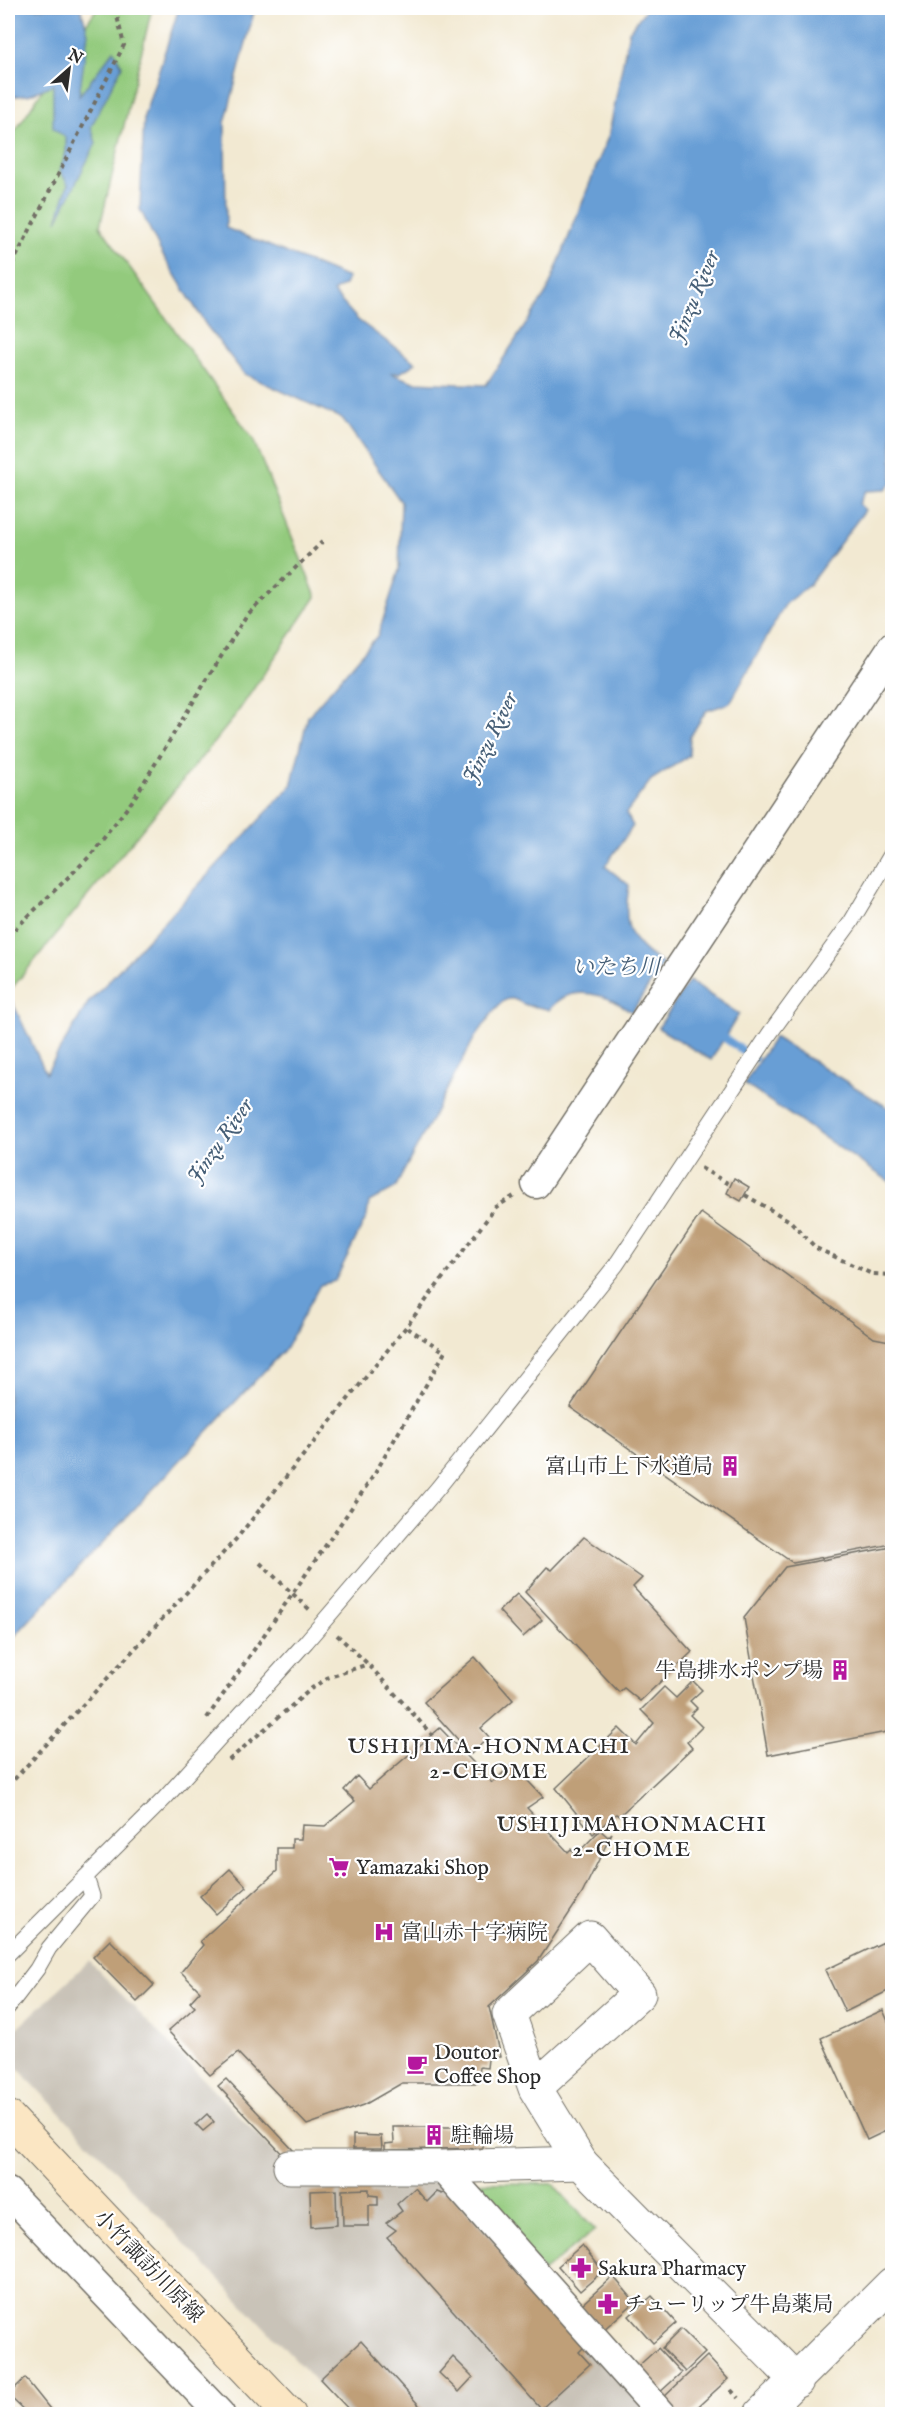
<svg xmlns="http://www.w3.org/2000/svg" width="900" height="2422" viewBox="0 0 900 2422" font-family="'IM FELL English','Noto Serif JP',serif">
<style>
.industrial{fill:#c9c3b8}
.green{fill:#93ca7d;stroke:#5f7a54;stroke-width:1.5}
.water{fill:#689ed5;stroke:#4a6480;stroke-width:1.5}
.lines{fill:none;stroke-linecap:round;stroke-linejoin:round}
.stream{stroke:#689ed5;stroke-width:8}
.building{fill:#bf9f78}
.service-casing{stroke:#716e65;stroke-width:17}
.minor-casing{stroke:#716e65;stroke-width:31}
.tertiary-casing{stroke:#716e65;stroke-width:35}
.secondary-casing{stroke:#716e65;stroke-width:35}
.path{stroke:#716e65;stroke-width:4;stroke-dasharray:4.5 4.5;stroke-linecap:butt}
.service{stroke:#fff;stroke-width:15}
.minor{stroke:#fff;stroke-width:28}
.tertiary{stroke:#fff;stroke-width:33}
.secondary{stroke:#fbe6c3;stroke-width:33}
.labels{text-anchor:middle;stroke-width:4.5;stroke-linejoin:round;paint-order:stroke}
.poi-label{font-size:21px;fill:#2b2b2b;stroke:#fff;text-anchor:start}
.street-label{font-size:21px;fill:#2b2b2b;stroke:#fff}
.water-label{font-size:22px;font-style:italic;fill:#465f77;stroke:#fff}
.neighbourhood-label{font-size:22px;letter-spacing:1.5px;fill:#2b2b2b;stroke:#fff}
</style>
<rect width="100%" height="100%" fill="#fff"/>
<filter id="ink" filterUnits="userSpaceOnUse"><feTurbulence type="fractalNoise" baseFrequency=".0167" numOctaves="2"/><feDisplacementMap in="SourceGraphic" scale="12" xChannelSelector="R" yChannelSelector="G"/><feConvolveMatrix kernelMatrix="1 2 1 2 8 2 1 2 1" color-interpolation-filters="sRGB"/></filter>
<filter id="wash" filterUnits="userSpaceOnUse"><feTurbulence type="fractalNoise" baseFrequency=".008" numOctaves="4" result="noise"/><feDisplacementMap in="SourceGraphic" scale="24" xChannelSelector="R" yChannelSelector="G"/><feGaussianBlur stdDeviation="1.35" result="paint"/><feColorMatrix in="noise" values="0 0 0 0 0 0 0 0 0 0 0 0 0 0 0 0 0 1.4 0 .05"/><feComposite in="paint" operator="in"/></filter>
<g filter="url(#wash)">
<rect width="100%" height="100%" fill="#f2e9d2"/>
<!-- industrial -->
<path class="industrial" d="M 89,1961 L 305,2184 L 445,2181 L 652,2414 L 347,2414 L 8,2058 L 8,2037 Z"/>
<!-- green -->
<g class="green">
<path d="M 97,8 L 152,8 L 100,226 L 253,439 L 316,597 L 233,719 L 8,993 L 8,142 Z"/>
<path d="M 462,2182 L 553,2184 L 595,2230 L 544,2271 Z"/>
</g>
<!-- water -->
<g class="water">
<path d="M 8,8 L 81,8 L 88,33 L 79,96 L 114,50 L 122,66 L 91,127 L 96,143 L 57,221 L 68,184 L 60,171 L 66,152 L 66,138 L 53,128 L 53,85 L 28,95 L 8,97 Z"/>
<path d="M 179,8 L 255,8 L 225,123 L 226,228 L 348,278 L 345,285 L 333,292 L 358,320 L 416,363 L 400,373 L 390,373 L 414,382 L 486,385 L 547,292 L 609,134 L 629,31 L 647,8 L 892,8 L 892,482 L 885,490 L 865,491 L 859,504 L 865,510 L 809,585 L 786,603 L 730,703 L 706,711 L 690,737 L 689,756 L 651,780 L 626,813 L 633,826 L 605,866 L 629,885 C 623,926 627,941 663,964 L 632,1012 C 608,995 571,981 549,1010 C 541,1007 533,1007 526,1005 C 521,1003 517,1000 513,999 C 499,995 485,1027 475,1037 L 395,1188 L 369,1202 L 367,1216 L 335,1281 L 320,1285 L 286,1348 L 8,1643 L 8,993 L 46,1073 L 88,1003 L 291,786 L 308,716 L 378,635 L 399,570 L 401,502 L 343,419 L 244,374 L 206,325 L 162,254 L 140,209 L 144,116 Z"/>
<path d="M 689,981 L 739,1014 L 711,1060 L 658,1028 Z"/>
<path d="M 774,1037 L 892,1110 L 892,1183 L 744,1084 Z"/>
</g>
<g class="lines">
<!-- stream -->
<path class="stream" d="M 717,1033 L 754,1058"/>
</g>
<g id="blocks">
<!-- building -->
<g class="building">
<path d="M 734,1178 L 749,1187 L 741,1201 L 727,1193 Z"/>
<path d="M 701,1213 L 874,1338 L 890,1341 L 892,1544 L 793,1563 L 570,1407 Z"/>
<path d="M 584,1537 L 642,1578 L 633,1587 L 692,1652 L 640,1701 L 624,1688 L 619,1692 L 525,1592 L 547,1567 L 552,1570 Z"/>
<path d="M 892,1547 L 892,1731 L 768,1755 L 744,1618 L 785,1567 Z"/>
<path d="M 517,1594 L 542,1620 L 523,1637 L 499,1611 Z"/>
<path d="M 475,1657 L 513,1700 L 481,1728 L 489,1737 L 471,1754 L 424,1702 Z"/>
<path d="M 693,1681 L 702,1690 L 690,1701 L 697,1708 L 690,1715 L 702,1727 L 687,1742 L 692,1748 L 619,1816 L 616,1814 L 593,1834 L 556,1788 L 619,1728 L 636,1745 L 654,1723 L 641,1710 L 664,1687 L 676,1698 Z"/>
<path d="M 440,1728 L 493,1783 L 512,1764 L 543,1797 L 527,1808 L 568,1852 L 571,1849 L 576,1855 L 600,1830 L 608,1837 L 612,1833 L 582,1894 L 538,1961 L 489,2007 L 500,2057 L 489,2059 L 488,2068 L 480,2067 L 478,2083 L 402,2083 L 364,2105 L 307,2125 L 238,2053 L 210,2075 L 168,2031 L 195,2007 L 190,2002 L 200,1991 L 181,1972 L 203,1945 L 200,1941 L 277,1871 L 277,1848 L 292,1848 L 292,1839 L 301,1839 L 302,1825 L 325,1826 L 355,1801 L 344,1790 L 357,1776 L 369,1789 Z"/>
<path d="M 230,1869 L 247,1887 L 216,1914 L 200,1896 Z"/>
<path d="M 892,1938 L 892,1989 L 845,2012 L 825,1970 Z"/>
<path d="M 110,1940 L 154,1985 L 137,2002 L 93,1957 Z"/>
<path d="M 883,2010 L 892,2030 L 892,2128 L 867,2140 L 821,2038 Z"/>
<path d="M 226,2079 L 294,2151 L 286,2158 L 218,2086 Z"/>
<path d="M 207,2114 L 214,2122 L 203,2131 L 196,2124 Z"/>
<path d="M 393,2127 L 475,2127 L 476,2142 L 483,2142 L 483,2148 L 385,2150 L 385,2144 L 394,2143 Z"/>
<path d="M 353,2135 L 381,2136 L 382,2149 L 353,2149 Z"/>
<path d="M 415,2188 L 427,2202 L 437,2192 L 442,2194 L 448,2191 L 586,2345 L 579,2352 L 590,2364 L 541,2409 L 387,2237 L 396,2230 L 386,2223 L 402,2211 L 397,2204 Z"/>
<path d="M 369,2189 L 369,2195 L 378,2196 L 378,2205 L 369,2205 L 369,2226 L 343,2226 L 342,2190 Z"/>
<path d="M 336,2190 L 337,2225 L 311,2227 L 310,2191 Z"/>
<path d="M 582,2245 L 603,2271 L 580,2291 L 558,2266 Z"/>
<path d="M 613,2276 L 635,2302 L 602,2331 L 580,2306 Z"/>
<path d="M 652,2296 L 676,2323 L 653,2343 L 629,2316 Z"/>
<path d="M 681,2329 L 705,2353 L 685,2372 L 662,2348 Z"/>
<path d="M 361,2341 L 427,2414 L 353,2414 L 320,2379 Z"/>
<path d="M 658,2348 L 681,2373 L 657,2395 L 634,2370 Z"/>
<path d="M 707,2356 L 728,2379 L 690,2414 L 675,2414 L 661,2400 Z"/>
<path d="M 453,2357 L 473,2377 L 459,2392 L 439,2373 Z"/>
<path d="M 25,2378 L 54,2414 L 28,2414 L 8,2395 Z"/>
</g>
</g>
</g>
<g filter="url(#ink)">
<use href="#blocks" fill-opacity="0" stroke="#716e65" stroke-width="1.5"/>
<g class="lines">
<!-- service casing -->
<g class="service-casing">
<g id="service">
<path d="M 8,1954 L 165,1798 L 306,1642 L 438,1488 L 616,1265 L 770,1033 L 851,922 L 892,853"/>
<path d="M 8,2007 L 37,1969 L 49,1948 L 92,1896 L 86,1877"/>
</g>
</g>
<!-- minor casing -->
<g class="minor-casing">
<g id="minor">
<path d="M 536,1184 L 892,647"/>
<path d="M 441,2167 L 662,2414"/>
<path d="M 8,2192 L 220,2414"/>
</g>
</g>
<!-- tertiary casing -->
<g class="tertiary-casing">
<g id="tertiary">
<path d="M 535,2088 L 639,1994 L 590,1938 L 509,2014 L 535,2088 L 581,2163"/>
<path d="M 290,2167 L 441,2167 L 581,2163 L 797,2381"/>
<path d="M 761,2414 L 892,2284"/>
</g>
</g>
<!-- secondary casing -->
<g class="secondary-casing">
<path id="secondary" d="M 8,2117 L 289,2414"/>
</g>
<!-- path -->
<g class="path">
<path d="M 8,273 L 124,45 L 115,8"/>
<path d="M 8,936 L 90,856 L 133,800 L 246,616 L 322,542"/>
<path d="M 701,1168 L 731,1185"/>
<path d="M 745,1195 L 790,1221 L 816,1248 L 872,1274 L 892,1275"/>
<path d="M 260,1563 L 310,1610"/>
<path d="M 337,1635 L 368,1664 L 432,1735"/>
<path d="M 207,1718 L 374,1475 L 445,1352 L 406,1327"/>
<path d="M 229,1760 L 312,1688 L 327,1678 L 368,1664"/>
<path d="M 8,1786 L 237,1538 L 406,1327 L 496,1207 L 514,1196"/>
<path d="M 731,2390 L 738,2398"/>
</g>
<!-- service -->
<use href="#service" class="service"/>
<!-- minor -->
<use href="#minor" class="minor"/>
<!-- tertiary -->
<use href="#tertiary" class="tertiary"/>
<!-- secondary -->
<use href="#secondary" class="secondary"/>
</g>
</g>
<!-- icons -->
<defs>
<g id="building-bare" transform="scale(1.62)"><path d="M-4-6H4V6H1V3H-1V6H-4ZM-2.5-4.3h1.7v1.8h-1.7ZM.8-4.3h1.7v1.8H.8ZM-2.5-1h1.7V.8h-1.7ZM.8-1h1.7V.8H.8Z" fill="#b5179e" stroke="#fff" stroke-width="2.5" paint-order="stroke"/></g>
<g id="supermarket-bare" transform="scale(1.62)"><path d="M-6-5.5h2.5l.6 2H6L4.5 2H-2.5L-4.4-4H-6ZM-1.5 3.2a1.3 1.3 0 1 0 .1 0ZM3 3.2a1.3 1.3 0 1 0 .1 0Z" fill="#b5179e" stroke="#fff" stroke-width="2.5" paint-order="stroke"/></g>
<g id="hospital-bare" transform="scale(1.62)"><path d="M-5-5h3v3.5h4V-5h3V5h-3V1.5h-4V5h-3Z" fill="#b5179e" stroke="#fff" stroke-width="2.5" paint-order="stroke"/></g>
<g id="cafe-bare" transform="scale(1.62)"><path d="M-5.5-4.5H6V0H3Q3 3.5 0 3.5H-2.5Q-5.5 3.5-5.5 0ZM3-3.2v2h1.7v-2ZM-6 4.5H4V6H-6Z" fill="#b5179e" stroke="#fff" stroke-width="2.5" paint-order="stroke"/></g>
<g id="pharmacy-bare" transform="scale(1.62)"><path d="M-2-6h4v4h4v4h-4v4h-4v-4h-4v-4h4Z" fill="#b5179e" stroke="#fff" stroke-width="2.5" paint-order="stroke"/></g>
</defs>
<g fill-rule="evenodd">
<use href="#building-bare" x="730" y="1466"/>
<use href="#building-bare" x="840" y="1670"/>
<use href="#supermarket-bare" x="339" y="1867"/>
<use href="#hospital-bare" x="384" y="1932"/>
<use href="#cafe-bare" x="417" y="2064"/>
<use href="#building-bare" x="434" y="2135"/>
<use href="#pharmacy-bare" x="581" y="2268"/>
<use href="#pharmacy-bare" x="608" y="2304"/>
</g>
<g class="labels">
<!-- poi labels -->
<g class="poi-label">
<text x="713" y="1473" text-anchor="end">富山市上下水道局</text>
<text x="823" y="1677" text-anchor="end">牛島排水ポンプ場</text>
<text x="356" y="1874">Yamazaki Shop</text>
<text x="401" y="1939">富山赤十字病院</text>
<text x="434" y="2059">Doutor<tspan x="434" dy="24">Coffee Shop</tspan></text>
<text x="451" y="2142">駐輪場</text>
<text x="598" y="2275">Sakura Pharmacy</text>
<text x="625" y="2311">チューリップ牛島薬局</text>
</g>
<!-- street labels -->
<g class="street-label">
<text transform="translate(149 2266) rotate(46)" y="7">小竹諏訪川原線</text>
</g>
<!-- water labels -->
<g class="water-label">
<text transform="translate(693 296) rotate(-67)" y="8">Jinzu River</text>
<text transform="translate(489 737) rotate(-64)" y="8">Jinzu River</text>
<text x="616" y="974">いたち川</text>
<text transform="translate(219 1140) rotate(-55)" y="8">Jinzu River</text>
</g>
<!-- neighbourhood labels -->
<g class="neighbourhood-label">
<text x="489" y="1753">USHIJIMA-HONMACHI<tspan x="489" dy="25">2-CHOME</tspan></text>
<text x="632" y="1831">USHIJIMAHONMACHI<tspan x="632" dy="25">2-CHOME</tspan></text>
</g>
</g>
<!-- margin -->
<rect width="900" height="2422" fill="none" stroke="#fff" stroke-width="30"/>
<!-- north arrow -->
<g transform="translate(69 69) rotate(28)" stroke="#ffffff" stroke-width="4.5" paint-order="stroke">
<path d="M0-4.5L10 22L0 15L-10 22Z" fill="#2b2b2b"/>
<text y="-9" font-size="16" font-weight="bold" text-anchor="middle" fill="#2b2b2b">N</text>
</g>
</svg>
